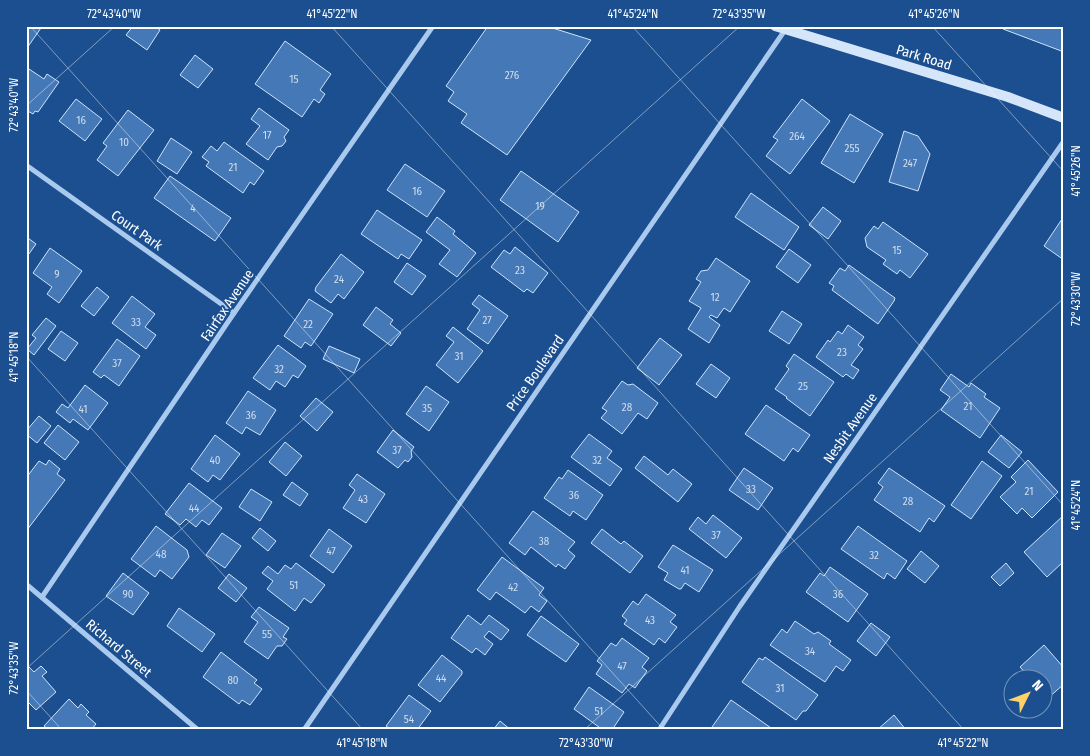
<svg xmlns="http://www.w3.org/2000/svg" width="1090" height="756" viewBox="0 0 1090 756" font-family="'Fira Sans Condensed',sans-serif">
<style>
.building{fill:#4478b7;stroke:#cfe3fa}
.lines{fill:none;stroke-linecap:round;stroke-linejoin:round}
.street{stroke:#a9c9ee;stroke-width:5}
.secondary{stroke:#d6e6fa;stroke-width:10}
.ticks{fill:none;stroke:#fff;stroke-width:1;stroke-opacity:0.45}
.labels{text-anchor:middle;stroke-width:4;stroke-linejoin:round;paint-order:stroke}
.number-label{font-size:11px;fill:#d0dded}
.street-label{font-size:14px;fill:#fff;stroke:#1b4f8f}
.neatline{fill:none;stroke:#fff;stroke-width:2}
.ticks-label{font-size:12px;text-anchor:middle;fill:#fff}
</style>
<rect width="100%" height="100%" fill="#1b4f8f"/>
<!-- building -->
<g class="building">
<path d="M 26,26 L 38,26 L 41,28 L 27,48 Z"/>
<path d="M 133,26 L 154,26 L 160,30 L 147,50 L 126,35 Z"/>
<path d="M 488,26 L 546,26 L 591,40 L 507,155 L 461,123 L 467,114 L 448,101 L 454,92 L 446,86 Z"/>
<path d="M 1005,26 L 1064,26 L 1064,52 L 1003,29 Z"/>
<path d="M 285,41 L 331,74 L 320,90 L 325,94 L 319,103 L 314,99 L 302,117 L 255,84 Z"/>
<path d="M 195,55 L 213,69 L 198,88 L 180,75 Z"/>
<path d="M 29,69 L 44,79 L 47,74 L 59,82 L 38,112 L 35,111 L 33,114 L 26,110 L 26,72 Z"/>
<path d="M 76,99 L 102,119 L 85,141 L 59,121 Z"/>
<path d="M 802,99 L 830,121 L 790,174 L 766,156 L 778,140 L 773,137 Z"/>
<path d="M 259,108 L 289,130 L 284,137 L 286,141 L 282,146 L 277,147 L 268,160 L 246,144 L 260,126 L 251,119 Z"/>
<path d="M 128,110 L 154,130 L 118,176 L 97,160 L 107,146 L 103,143 Z"/>
<path d="M 850,114 L 883,134 L 854,183 L 821,163 Z"/>
<path d="M 904,131 L 918,136 L 930,154 L 918,191 L 889,182 Z"/>
<path d="M 171,138 L 192,152 L 177,174 L 157,161 Z"/>
<path d="M 224,142 L 264,171 L 254,185 L 250,182 L 243,193 L 206,166 L 209,162 L 202,157 L 211,146 L 217,151 Z"/>
<path d="M 405,164 L 445,191 L 427,217 L 387,190 Z"/>
<path d="M 521,171 L 579,212 L 558,242 L 500,200 Z"/>
<path d="M 170,176 L 231,218 L 215,241 L 154,198 Z"/>
<path d="M 751,193 L 799,227 L 784,250 L 735,217 Z"/>
<path d="M 823,207 L 841,221 L 828,239 L 809,225 Z"/>
<path d="M 377,210 L 422,240 L 409,259 L 401,254 L 398,259 L 361,234 Z"/>
<path d="M 1064,216 L 1064,260 L 1044,246 Z"/>
<path d="M 437,217 L 455,231 L 453,234 L 476,253 L 457,277 L 439,264 L 450,250 L 426,232 Z"/>
<path d="M 883,222 L 928,254 L 910,278 L 900,270 L 897,274 L 883,264 L 886,260 L 867,247 L 865,238 L 874,226 L 878,229 Z"/>
<path d="M 26,235 L 29,237 L 28,238 L 36,244 L 26,258 Z"/>
<path d="M 515,247 L 548,273 L 533,293 L 527,289 L 524,292 L 491,267 L 504,250 L 510,254 Z"/>
<path d="M 50,248 L 82,271 L 59,303 L 47,294 L 52,287 L 33,273 Z"/>
<path d="M 789,249 L 811,265 L 798,283 L 776,267 Z"/>
<path d="M 341,254 L 364,272 L 344,299 L 338,294 L 331,303 L 315,291 L 316,287 Z"/>
<path d="M 716,258 L 750,281 L 730,312 L 724,308 L 717,318 L 711,315 L 709,317 L 720,325 L 709,343 L 688,329 L 701,308 L 689,301 L 701,282 L 696,279 L 701,271 L 708,270 Z"/>
<path d="M 407,263 L 426,276 L 412,295 L 394,282 Z"/>
<path d="M 849,265 L 895,298 L 894,301 L 878,324 L 832,290 L 834,286 L 829,283 L 840,268 L 845,271 Z"/>
<path d="M 97,287 L 109,297 L 94,316 L 81,306 Z"/>
<path d="M 479,295 L 508,316 L 488,344 L 467,329 L 480,310 L 472,304 Z"/>
<path d="M 132,296 L 155,314 L 145,327 L 156,335 L 146,349 L 112,323 Z"/>
<path d="M 309,299 L 333,314 L 311,346 L 305,342 L 301,348 L 284,336 Z"/>
<path d="M 376,307 L 393,320 L 390,324 L 401,333 L 391,346 L 363,325 Z"/>
<path d="M 782,311 L 802,324 L 789,344 L 769,331 Z"/>
<path d="M 46,318 L 56,326 L 34,355 L 27,349 L 36,338 L 32,335 Z"/>
<path d="M 848,325 L 864,337 L 858,345 L 863,349 L 851,365 L 859,370 L 853,379 L 846,374 L 843,377 L 816,357 L 828,340 L 830,342 L 838,331 L 842,334 Z"/>
<path d="M 453,327 L 483,351 L 458,383 L 436,365 L 454,342 L 446,336 Z"/>
<path d="M 61,331 L 78,343 L 65,361 L 48,349 Z"/>
<path d="M 660,338 L 682,355 L 659,385 L 637,368 Z"/>
<path d="M 117,339 L 140,356 L 119,386 L 104,375 L 101,378 L 93,372 Z"/>
<path d="M 278,345 L 306,366 L 298,378 L 293,375 L 285,387 L 276,381 L 270,390 L 253,378 Z"/>
<path d="M 329,346 L 360,359 L 354,373 L 323,359 Z"/>
<path d="M 794,354 L 834,382 L 810,416 L 786,398 L 787,397 L 775,389 L 789,369 L 786,366 Z"/>
<path d="M 711,364 L 730,378 L 716,398 L 696,384 Z"/>
<path d="M 951,374 L 969,387 L 971,383 L 986,394 L 984,397 L 1000,408 L 980,438 L 941,410 L 950,397 L 940,390 Z"/>
<path d="M 622,381 L 628,385 L 633,384 L 658,403 L 647,419 L 638,413 L 622,434 L 601,418 L 607,411 L 602,408 Z"/>
<path d="M 85,385 L 108,403 L 88,430 L 73,419 L 70,423 L 56,412 L 62,404 L 68,408 Z"/>
<path d="M 426,386 L 449,402 L 429,431 L 406,414 Z"/>
<path d="M 248,391 L 276,410 L 260,435 L 246,427 L 242,434 L 226,423 Z"/>
<path d="M 316,398 L 333,412 L 317,431 L 300,416 Z"/>
<path d="M 766,405 L 810,435 L 798,452 L 793,448 L 784,461 L 745,434 Z"/>
<path d="M 39,416 L 51,426 L 37,443 L 26,434 L 26,431 Z"/>
<path d="M 58,425 L 79,442 L 65,460 L 44,443 Z"/>
<path d="M 393,430 L 414,447 L 411,451 L 412,457 L 408,462 L 405,460 L 398,468 L 377,452 Z"/>
<path d="M 589,434 L 612,451 L 607,458 L 622,469 L 610,486 L 571,457 Z"/>
<path d="M 215,435 L 240,454 L 220,480 L 213,475 L 208,482 L 191,469 Z"/>
<path d="M 1001,435 L 1022,452 L 1009,468 L 988,452 Z"/>
<path d="M 285,442 L 302,456 L 286,476 L 269,462 Z"/>
<path d="M 644,456 L 668,475 L 673,469 L 692,484 L 678,502 L 635,468 Z"/>
<path d="M 49,460 L 60,469 L 57,474 L 65,480 L 27,530 L 26,529 L 26,478 L 39,461 L 46,465 Z"/>
<path d="M 1028,460 L 1058,492 L 1032,518 L 1022,508 L 1017,514 L 1000,497 L 1016,482 L 1011,477 Z"/>
<path d="M 982,461 L 1002,476 L 971,519 L 951,505 Z"/>
<path d="M 744,468 L 773,488 L 758,510 L 729,490 Z"/>
<path d="M 889,468 L 945,506 L 934,522 L 929,518 L 920,532 L 874,500 L 883,487 L 878,483 Z"/>
<path d="M 568,470 L 603,495 L 586,520 L 573,511 L 570,516 L 544,498 L 559,477 L 562,479 Z"/>
<path d="M 357,474 L 385,494 L 366,523 L 343,508 L 355,490 L 349,485 Z"/>
<path d="M 292,482 L 308,494 L 300,506 L 283,495 Z"/>
<path d="M 189,483 L 222,508 L 209,525 L 202,520 L 196,527 L 186,519 L 180,525 L 165,514 Z"/>
<path d="M 251,489 L 272,502 L 260,521 L 239,507 Z"/>
<path d="M 533,511 L 575,542 L 568,550 L 575,556 L 565,569 L 558,564 L 556,567 L 531,547 L 525,555 L 509,543 Z"/>
<path d="M 713,515 L 742,538 L 726,558 L 689,529 L 698,517 L 706,524 Z"/>
<path d="M 1064,515 L 1064,561 L 1047,577 L 1024,552 Z"/>
<path d="M 156,526 L 187,550 L 189,557 L 172,579 L 160,570 L 155,577 L 131,559 Z"/>
<path d="M 858,526 L 907,561 L 895,579 L 887,573 L 884,579 L 841,549 Z"/>
<path d="M 260,528 L 276,541 L 268,551 L 252,538 Z"/>
<path d="M 329,529 L 352,546 L 333,573 L 310,556 Z"/>
<path d="M 602,529 L 621,544 L 624,541 L 643,556 L 630,573 L 591,543 Z"/>
<path d="M 222,533 L 241,546 L 225,568 L 206,555 Z"/>
<path d="M 673,545 L 713,570 L 699,592 L 685,583 L 681,589 L 679,589 L 664,580 L 668,573 L 658,567 Z"/>
<path d="M 921,551 L 939,566 L 925,583 L 907,569 Z"/>
<path d="M 502,557 L 544,588 L 539,595 L 547,601 L 539,612 L 531,606 L 525,613 L 496,592 L 490,600 L 477,590 Z"/>
<path d="M 296,563 L 325,585 L 311,603 L 304,598 L 295,611 L 267,589 L 273,581 L 262,573 L 268,566 L 278,574 L 285,565 L 291,569 Z"/>
<path d="M 1006,563 L 1014,573 L 1000,586 L 991,577 Z"/>
<path d="M 830,567 L 868,594 L 848,622 L 806,592 L 820,573 L 824,576 Z"/>
<path d="M 123,573 L 149,593 L 133,615 L 106,596 Z"/>
<path d="M 229,574 L 247,588 L 236,602 L 218,588 Z"/>
<path d="M 646,594 L 676,615 L 670,622 L 677,627 L 665,643 L 659,638 L 654,645 L 624,624 L 627,620 L 622,616 L 633,601 L 638,605 Z"/>
<path d="M 259,607 L 289,628 L 283,637 L 287,639 L 282,646 L 277,646 L 268,659 L 244,642 L 258,622 L 251,617 Z"/>
<path d="M 179,608 L 215,634 L 202,652 L 167,626 Z"/>
<path d="M 468,615 L 481,625 L 489,615 L 509,630 L 501,640 L 489,631 L 484,637 L 493,644 L 485,655 L 476,648 L 472,653 L 451,638 Z"/>
<path d="M 541,616 L 579,644 L 566,662 L 527,635 Z"/>
<path d="M 795,621 L 814,634 L 818,632 L 831,641 L 829,644 L 851,660 L 843,671 L 836,666 L 825,682 L 770,645 L 782,629 L 787,633 Z"/>
<path d="M 871,623 L 890,637 L 876,656 L 857,641 Z"/>
<path d="M 622,638 L 649,658 L 642,667 L 647,671 L 635,688 L 629,684 L 622,693 L 596,674 L 602,665 L 597,661 L 611,643 L 616,646 Z"/>
<path d="M 1044,645 L 1064,668 L 1064,684 L 1048,698 L 1042,692 L 1042,678 L 1030,678 L 1020,667 Z"/>
<path d="M 221,652 L 257,680 L 254,683 L 262,689 L 250,705 L 242,700 L 239,704 L 203,677 Z"/>
<path d="M 442,655 L 462,671 L 462,674 L 440,702 L 418,685 Z"/>
<path d="M 765,657 L 818,695 L 806,711 L 803,711 L 796,720 L 742,682 L 759,658 L 763,660 Z"/>
<path d="M 28,666 L 34,672 L 41,666 L 47,672 L 42,676 L 56,692 L 36,710 L 26,700 L 26,667 Z"/>
<path d="M 589,687 L 624,712 L 612,730 L 603,730 L 574,709 Z"/>
<path d="M 409,695 L 431,711 L 417,730 L 392,730 L 386,726 Z"/>
<path d="M 69,699 L 78,708 L 81,704 L 89,712 L 86,715 L 96,724 L 91,730 L 49,730 L 44,726 Z"/>
<path d="M 731,700 L 774,730 L 716,729 L 712,727 Z"/>
<path d="M 894,715 L 906,730 L 877,730 Z"/>
<path d="M 500,721 L 511,730 L 493,730 Z"/>
</g>
<g class="lines">
<!-- street -->
<g class="street">
<path d="M 26,165 L 234,313"/>
<path d="M 26,584 L 198,730"/>
<path d="M 42,597 L 234,313 L 433,26"/>
<path d="M 304,730 L 785,30"/>
<path d="M 659,730 L 740,606 L 1064,141"/>
</g>
<!-- secondary -->
<path class="secondary" d="M 775,26 L 1008,97 L 1064,118"/>
</g>
<!-- ticks -->
<path class="ticks" d="M 30,26 L 664,730M 331,26 L 964,730M 632,26 L 1064,506M 932,26 L 1064,172M 26,106 L 115,26M 26,356 L 363,730M 26,669 L 740,26M 26,690 L 62,730M 584,730 L 1064,298"/>
<g class="labels">
<!-- number labels -->
<g class="number-label">
<text x="512" y="79">276</text>
<text x="294" y="83">15</text>
<text x="81" y="124">16</text>
<text x="267" y="139">17</text>
<text x="797" y="140">264</text>
<text x="124" y="146">10</text>
<text x="852" y="152">255</text>
<text x="910" y="167">247</text>
<text x="233" y="171">21</text>
<text x="417" y="195">16</text>
<text x="540" y="210">19</text>
<text x="193" y="212">4</text>
<text x="897" y="254">15</text>
<text x="520" y="274">23</text>
<text x="57" y="278">9</text>
<text x="339" y="283">24</text>
<text x="715" y="301">12</text>
<text x="487" y="324">27</text>
<text x="136" y="326">33</text>
<text x="308" y="328">22</text>
<text x="842" y="356">23</text>
<text x="459" y="360">31</text>
<text x="117" y="367">37</text>
<text x="279" y="373">32</text>
<text x="803" y="390">25</text>
<text x="968" y="410">21</text>
<text x="627" y="411">28</text>
<text x="427" y="412">35</text>
<text x="83" y="413">41</text>
<text x="251" y="419">36</text>
<text x="397" y="454">37</text>
<text x="215" y="464">40</text>
<text x="597" y="464">32</text>
<text x="751" y="493">33</text>
<text x="1029" y="495">21</text>
<text x="574" y="499">36</text>
<text x="363" y="503">43</text>
<text x="908" y="505">28</text>
<text x="194" y="512">44</text>
<text x="716" y="539">37</text>
<text x="544" y="545">38</text>
<text x="331" y="555">47</text>
<text x="161" y="558">48</text>
<text x="874" y="559">32</text>
<text x="685" y="574">41</text>
<text x="294" y="589">51</text>
<text x="513" y="591">42</text>
<text x="128" y="598">90</text>
<text x="838" y="598">36</text>
<text x="650" y="624">43</text>
<text x="267" y="638">55</text>
<text x="810" y="655">34</text>
<text x="622" y="670">47</text>
<text x="441" y="682">44</text>
<text x="233" y="684">80</text>
<text x="780" y="692">31</text>
<text x="599" y="715">51</text>
<text x="409" y="723">54</text>
</g>
<!-- street labels -->
<g class="street-label">
<text transform="translate(924 57) rotate(17)" y="5">Park Road</text>
<text transform="translate(137 230) rotate(35)" y="5">Court Park</text>
<text transform="translate(227 305) rotate(-56)" y="5">Fairfax Avenue</text>
<text transform="translate(535 373) rotate(-55)" y="5">Price Boulevard</text>
<text transform="translate(850 428) rotate(-55)" y="5">Nesbit Avenue</text>
<text transform="translate(119 648) rotate(40)" y="5">Richard Street</text>
</g>
</g>
<!-- border -->
<rect width="1090" height="756" fill="none" stroke="#1b4f8f" stroke-width="55"/>
<!-- north arrow -->
<g transform="translate(1028 694) rotate(48)"><circle r="24" fill="#1b4f8f" stroke="#7695bc"/>
<path d="M0-4L9 19L0 12L-9 19Z" fill="#ffd166"/>
<text y="-8" font-size="14" font-weight="bold" text-anchor="middle" fill="#ffffff">N</text>
</g>
<rect x="28" y="28" width="1034" height="700" class="neatline"/>
<g class="ticks-label">
<text x="114" y="18">72°43'40"W</text>
<text x="332" y="18">41°45'22"N</text>
<text x="633" y="18">41°45'24"N</text>
<text x="739" y="18">72°43'35"W</text>
<text x="934" y="18">41°45'26"N</text>
<text transform="translate(14 105) rotate(-90)" y="4">72°43'40"W</text>
<text transform="translate(1076 171) rotate(-90)" y="4">41°45'26"N</text>
<text transform="translate(1076 299) rotate(-90)" y="4">72°43'30"W</text>
<text transform="translate(14 357) rotate(-90)" y="4">41°45'18"N</text>
<text transform="translate(1076 505) rotate(-90)" y="4">41°45'24"N</text>
<text transform="translate(14 668) rotate(-90)" y="4">72°43'35"W</text>
<text x="362" y="747">41°45'18"N</text>
<text x="586" y="747">72°43'30"W</text>
<text x="963" y="747">41°45'22"N</text>
</g>
</svg>
